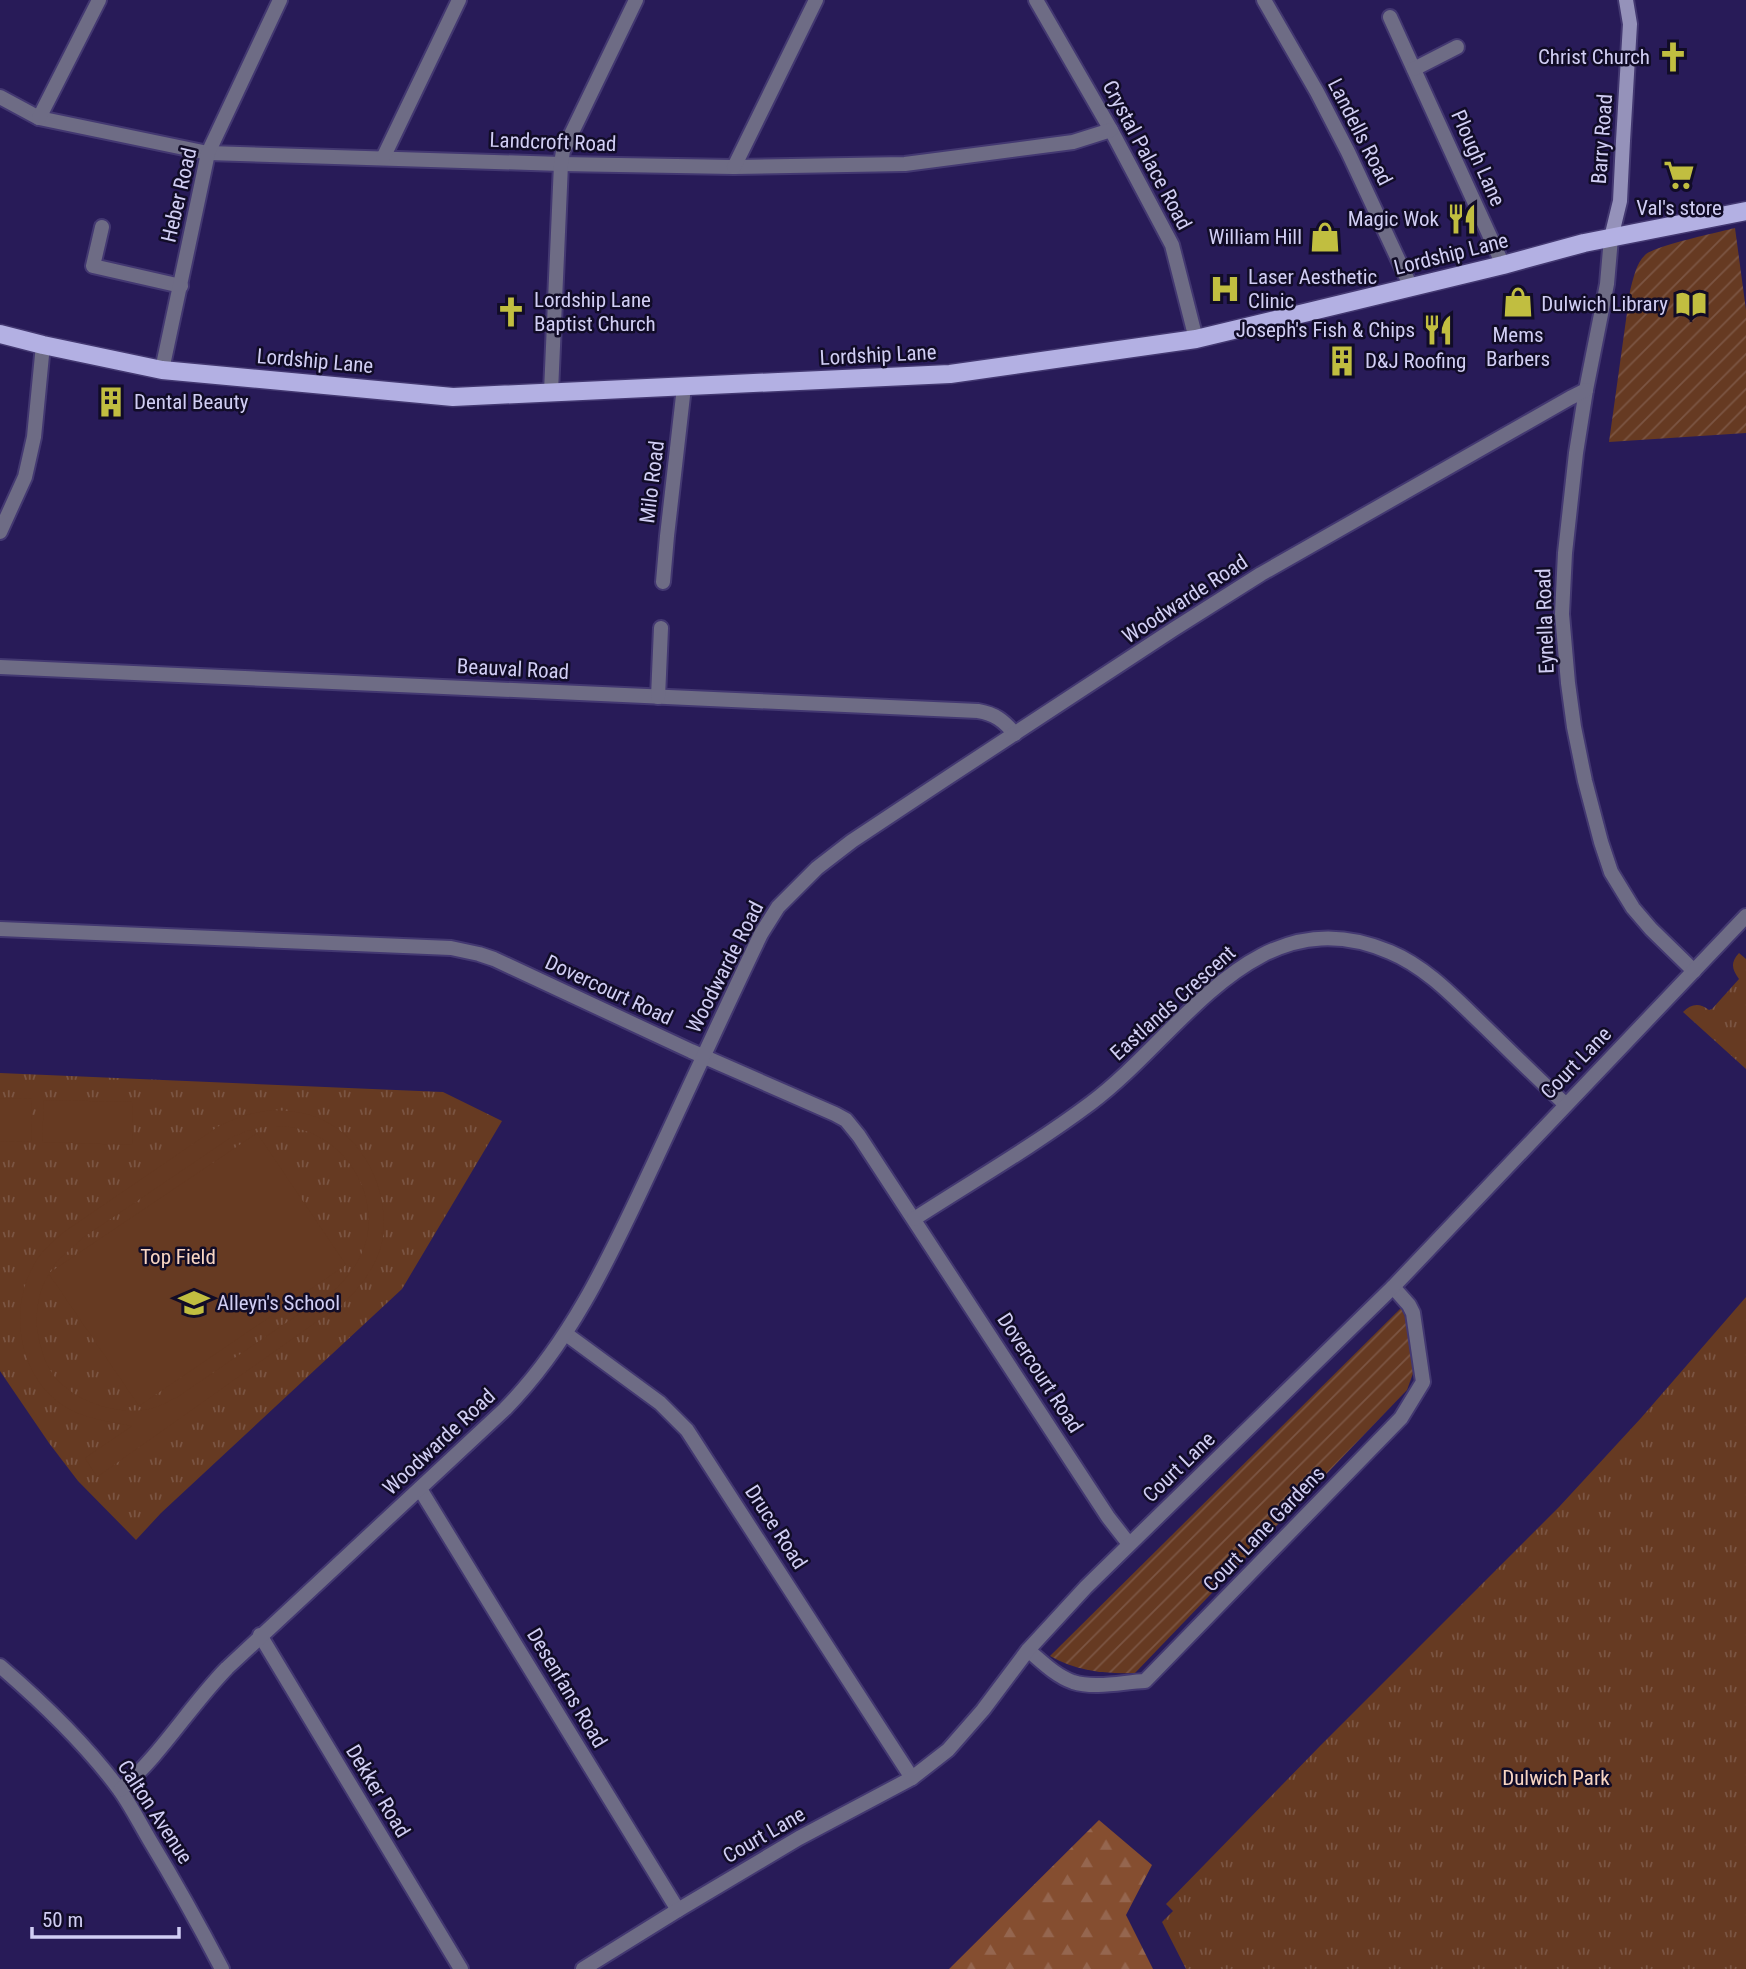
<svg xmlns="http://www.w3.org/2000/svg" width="1746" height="1969" viewBox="0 0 1746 1969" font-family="'Roboto Condensed',sans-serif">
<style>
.grass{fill:url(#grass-tufts)}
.forest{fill:url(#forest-firs)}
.garden{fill:url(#garden-furrows)}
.pitch{fill:#663a22;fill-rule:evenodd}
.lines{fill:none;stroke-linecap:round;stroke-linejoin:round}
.minor-casing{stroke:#433871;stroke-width:18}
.tertiary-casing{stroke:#433871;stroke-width:18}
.secondary-casing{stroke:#433871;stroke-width:18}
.primary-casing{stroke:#433871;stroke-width:21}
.minor{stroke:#6e6c85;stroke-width:14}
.tertiary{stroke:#6e6c85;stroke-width:14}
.secondary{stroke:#9592ba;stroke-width:14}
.primary{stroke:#b3b0e3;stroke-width:18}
.labels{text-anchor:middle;stroke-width:5;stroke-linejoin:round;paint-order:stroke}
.poi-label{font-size:21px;fill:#d1cef4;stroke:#110c27;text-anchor:end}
.street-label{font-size:21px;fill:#d1cef4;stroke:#110c27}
.park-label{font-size:21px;fill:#f8d5c3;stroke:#110c27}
</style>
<defs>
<pattern id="grass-tufts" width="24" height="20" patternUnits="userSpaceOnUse" patternTransform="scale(1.75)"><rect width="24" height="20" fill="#663a22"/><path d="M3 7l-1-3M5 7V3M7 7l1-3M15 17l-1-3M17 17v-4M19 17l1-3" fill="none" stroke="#7b5543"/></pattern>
<pattern id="forest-firs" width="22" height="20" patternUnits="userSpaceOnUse" patternTransform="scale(1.75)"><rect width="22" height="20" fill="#854e30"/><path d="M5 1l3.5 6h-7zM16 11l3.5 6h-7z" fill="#95664f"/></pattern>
<pattern id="garden-furrows" width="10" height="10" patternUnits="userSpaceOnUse" patternTransform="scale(1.75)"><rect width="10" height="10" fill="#663a22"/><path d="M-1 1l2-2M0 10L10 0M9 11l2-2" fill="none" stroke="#7b5543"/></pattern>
</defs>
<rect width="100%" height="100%" fill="#281b58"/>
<!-- grass -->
<g class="grass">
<path d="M 1739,953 L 1746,959 L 1746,1069 L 1683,1012 C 1691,1004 1699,1002 1709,1010 L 1712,1009 L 1739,979 C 1732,969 1730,963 1739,953 Z"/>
<path d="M 0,1073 L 443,1092 L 502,1121 L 402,1289 L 161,1513 L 136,1540 L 78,1481 L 49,1443 L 0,1371 Z"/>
<path d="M 1746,1297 L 1746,1969 L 1186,1969 L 1162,1922 L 1173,1911 L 1166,1904 L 1320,1746 L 1559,1507 L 1641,1418 Z"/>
</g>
<!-- forest -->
<path class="forest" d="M 1099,1820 L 1152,1865 L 1126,1915 L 1153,1969 L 949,1969 Z"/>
<!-- garden -->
<g class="garden">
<path d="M 1735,228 L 1746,310 L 1746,433 L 1609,442 L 1630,291 C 1633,280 1636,263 1645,255 C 1654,246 1719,232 1735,228 Z"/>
<path d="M 1401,1308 L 1413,1334 L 1416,1365 L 1407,1390 L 1135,1673 C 1104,1674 1076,1671 1050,1656 Z"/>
</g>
<!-- pitch -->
<g class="pitch">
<path d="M 0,1098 L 32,1099 L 31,1142 L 0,1141 Z"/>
<path d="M 44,1100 L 133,1102 L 132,1145 L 42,1142 Z"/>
<path d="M 274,1110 C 288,1111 303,1112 316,1117 C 363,1135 389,1189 383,1236 C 380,1261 363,1284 346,1301 L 97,1477 L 85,1458 L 132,1426 C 107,1421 83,1419 61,1404 C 18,1374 8,1308 35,1263 C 42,1251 53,1241 64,1232 L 219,1126 C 237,1117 253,1112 274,1110 ZM 266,1126 C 279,1126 291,1126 303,1130 C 347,1144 376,1191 367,1237 C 363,1257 351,1273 337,1288 L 179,1396 C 169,1401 160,1407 149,1409 C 116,1415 77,1403 55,1377 C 44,1363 39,1344 37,1327 C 36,1309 39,1289 49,1274 L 139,1406 L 346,1265 L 257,1133 L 49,1273 L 57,1261 L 84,1237 L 230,1138 L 247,1131 Z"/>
</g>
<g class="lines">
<!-- minor casing -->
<g class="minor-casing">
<g id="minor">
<path d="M 1036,0 L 1111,130 L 1172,245 L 1196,339"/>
<path d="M 1264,0 L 1317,92 L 1348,152 L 1411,287"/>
<path d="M 1390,17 L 1503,265"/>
<path d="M 1414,69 L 1457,47"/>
<path d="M 0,97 L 39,118 L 208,153 L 561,164 L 734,167 L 905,164 L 1073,142 L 1111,130"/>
<path d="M 39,118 L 99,0"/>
<path d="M 383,158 L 459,0"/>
<path d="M 734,167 L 816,0"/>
<path d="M 102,227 L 93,266 L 181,286"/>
<path d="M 1611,238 L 1607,284 L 1586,390 L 1576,453 L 1565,553 L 1562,614 L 1568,683 L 1574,727 L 1585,781 L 1601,842 L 1611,872 L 1633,908 L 1651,929 L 1694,971"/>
<path d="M 162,370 L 208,153 L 280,0"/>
<path d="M 551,392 L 561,164 L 563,151 L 636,0"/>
<path d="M 663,582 L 667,536 L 684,387"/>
<path d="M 0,667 L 978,711 C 995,714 1003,720 1015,734"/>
<path d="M 658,697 L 661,628"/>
<path d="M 0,929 L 451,948 L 479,954 L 494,959 L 691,1051 L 835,1114 L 846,1120 L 859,1136 L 1108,1517 L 1129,1544"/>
<path d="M 914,1219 C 973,1181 1035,1145 1091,1103 C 1183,1034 1255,894 1390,952 C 1426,967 1454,997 1481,1023 C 1509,1050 1537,1078 1565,1104"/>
<path d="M 566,1334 L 660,1403 L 687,1430 L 912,1778"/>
<path d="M 420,1489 L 678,1910"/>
<path d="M 260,1635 L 461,1969"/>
<path d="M 1028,1650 C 1042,1662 1056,1676 1073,1682 C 1095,1689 1123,1682 1145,1681 L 1401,1418 L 1423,1382 L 1413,1313 L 1409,1305 L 1393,1287"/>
<path d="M 0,1666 C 43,1703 85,1743 119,1789 C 130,1804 139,1822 149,1839 C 175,1882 199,1925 222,1969"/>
<path d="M 120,1790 C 161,1755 189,1707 227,1668 L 505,1409 C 573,1340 612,1252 653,1165 C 689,1088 724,1011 761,934 L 778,907 L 817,868 L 852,841 L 944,780 L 1174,629 L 1261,574 L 1570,398 L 1586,390"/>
<path d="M 583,1969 L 678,1910 L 799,1838 L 912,1778 L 948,1750 L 983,1710 L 1028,1650 L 1086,1587 L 1393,1287 L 1746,916"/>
</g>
</g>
<!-- tertiary casing -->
<g class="tertiary-casing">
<path id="tertiary" d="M 0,532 L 25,477 L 34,437 L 43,345"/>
</g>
<!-- secondary casing -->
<g class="secondary-casing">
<path id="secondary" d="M 1611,238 L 1620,201 L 1623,141 L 1630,24 L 1626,0"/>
</g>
<!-- primary casing -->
<g class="primary-casing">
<path id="primary" d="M 0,334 L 43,345 L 162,370 L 453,397 L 950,374 L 1196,339 L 1503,265 L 1584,243 L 1746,211"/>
</g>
<!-- minor -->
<use href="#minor" class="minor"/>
<!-- tertiary -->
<use href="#tertiary" class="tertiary"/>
<!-- secondary -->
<use href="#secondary" class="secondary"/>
<!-- primary -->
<use href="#primary" class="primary"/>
</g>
<!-- icons -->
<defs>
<g id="church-bare" transform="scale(2.415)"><path d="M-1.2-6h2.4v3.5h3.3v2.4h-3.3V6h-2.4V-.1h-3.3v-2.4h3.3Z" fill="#c1be40" stroke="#110c27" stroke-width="2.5" paint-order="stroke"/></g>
<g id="supermarket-bare" transform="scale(2.415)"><path d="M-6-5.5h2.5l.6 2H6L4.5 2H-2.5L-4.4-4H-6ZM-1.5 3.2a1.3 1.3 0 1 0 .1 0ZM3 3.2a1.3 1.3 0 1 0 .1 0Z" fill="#c1be40" stroke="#110c27" stroke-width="2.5" paint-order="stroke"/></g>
<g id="restaurant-bare" transform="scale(2.415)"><path d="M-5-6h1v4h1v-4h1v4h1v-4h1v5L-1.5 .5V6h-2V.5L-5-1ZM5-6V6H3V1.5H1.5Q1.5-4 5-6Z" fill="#c1be40" stroke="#110c27" stroke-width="2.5" paint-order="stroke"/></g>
<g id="shop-bare" transform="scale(2.415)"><path d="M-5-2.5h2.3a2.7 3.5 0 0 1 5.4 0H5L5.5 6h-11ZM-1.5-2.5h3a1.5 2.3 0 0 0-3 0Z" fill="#c1be40" stroke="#110c27" stroke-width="2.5" paint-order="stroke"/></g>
<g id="hospital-bare" transform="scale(2.415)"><path d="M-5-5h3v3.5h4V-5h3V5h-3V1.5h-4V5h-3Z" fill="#c1be40" stroke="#110c27" stroke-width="2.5" paint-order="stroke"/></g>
<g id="library-bare" transform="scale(2.415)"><path d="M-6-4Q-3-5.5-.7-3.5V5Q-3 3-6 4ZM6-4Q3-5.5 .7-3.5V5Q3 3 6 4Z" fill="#c1be40" stroke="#110c27" stroke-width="2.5" paint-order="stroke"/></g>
<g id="building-bare" transform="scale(2.415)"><path d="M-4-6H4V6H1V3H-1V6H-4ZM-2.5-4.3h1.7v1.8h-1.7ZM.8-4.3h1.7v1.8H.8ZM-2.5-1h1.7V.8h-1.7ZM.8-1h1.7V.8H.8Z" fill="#c1be40" stroke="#110c27" stroke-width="2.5" paint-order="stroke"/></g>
<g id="school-bare" transform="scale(2.415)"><path d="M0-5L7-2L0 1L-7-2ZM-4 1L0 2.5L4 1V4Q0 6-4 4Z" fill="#c1be40" stroke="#110c27" stroke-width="2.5" paint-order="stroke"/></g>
</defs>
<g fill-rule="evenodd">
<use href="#church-bare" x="1673" y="57"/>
<use href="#supermarket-bare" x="1679" y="175"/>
<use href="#restaurant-bare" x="1462" y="219"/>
<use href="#shop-bare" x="1325" y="237"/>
<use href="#hospital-bare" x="1225" y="289"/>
<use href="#shop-bare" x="1518" y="302"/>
<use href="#library-bare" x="1691" y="304"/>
<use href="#church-bare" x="511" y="312"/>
<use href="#restaurant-bare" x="1438" y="330"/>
<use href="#building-bare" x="1342" y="361"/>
<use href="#building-bare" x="111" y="402"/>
<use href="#school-bare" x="194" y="1303"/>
</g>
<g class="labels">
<!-- poi labels -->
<g class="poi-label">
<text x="1650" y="64">Christ Church</text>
<text x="1679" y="215" text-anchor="middle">Val's store</text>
<text x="1439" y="226">Magic Wok</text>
<text x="1302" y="244">William Hill</text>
<text x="1248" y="284" text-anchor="start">Laser Aesthetic<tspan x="1248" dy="24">Clinic</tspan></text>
<text x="534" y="307" text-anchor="start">Lordship Lane<tspan x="534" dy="24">Baptist Church</tspan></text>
<text x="1668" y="311">Dulwich Library</text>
<text x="1415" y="337">Joseph's Fish &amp; Chips</text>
<text x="1518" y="342" text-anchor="middle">Mems<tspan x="1518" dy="24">Barbers</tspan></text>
<text x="1365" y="368" text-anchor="start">D&amp;J Roofing</text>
<text x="134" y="409" text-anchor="start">Dental Beauty</text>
<text x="217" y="1310" text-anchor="start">Alleyn's School</text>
</g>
<!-- street labels -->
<g class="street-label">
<text transform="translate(1360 132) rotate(63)" y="7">Landells Road</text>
<text transform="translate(1602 139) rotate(-86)" y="7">Barry Road</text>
<text transform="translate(553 142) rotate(2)" y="7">Landcroft Road</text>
<text transform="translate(1147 155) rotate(62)" y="7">Crystal Palace Road</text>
<text transform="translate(1478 158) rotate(66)" y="7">Plough Lane</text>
<text transform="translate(179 195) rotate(-77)" y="7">Heber Road</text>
<text transform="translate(1451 254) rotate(-14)" y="7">Lordship Lane</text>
<text transform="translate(878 355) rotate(-3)" y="7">Lordship Lane</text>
<text transform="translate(315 361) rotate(5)" y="7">Lordship Lane</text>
<text transform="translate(652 482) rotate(-83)" y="7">Milo Road</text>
<text transform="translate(1185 599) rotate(-33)" y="7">Woodwarde Road</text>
<text transform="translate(1545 621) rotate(-92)" y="7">Eynella Road</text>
<text transform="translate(513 669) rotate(3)" y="7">Beauval Road</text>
<text transform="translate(725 967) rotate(-63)" y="7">Woodwarde Road</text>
<text transform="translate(609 990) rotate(25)" y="7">Dovercourt Road</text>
<text transform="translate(1173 1003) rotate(-42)" y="7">Eastlands Crescent</text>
<text transform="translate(1576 1063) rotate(-46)" y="7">Court Lane</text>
<text transform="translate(1040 1373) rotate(57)" y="7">Dovercourt Road</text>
<text transform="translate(439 1442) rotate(-43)" y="7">Woodwarde Road</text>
<text transform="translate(1179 1467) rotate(-44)" y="7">Court Lane</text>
<text transform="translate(776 1527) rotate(57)" y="7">Druce Road</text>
<text transform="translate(1264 1529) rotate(-46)" y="7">Court Lane Gardens</text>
<text transform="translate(567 1688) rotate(59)" y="7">Desenfans Road</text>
<text transform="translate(378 1791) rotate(59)" y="7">Dekker Road</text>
<text transform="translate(155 1812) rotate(57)" y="7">Calton Avenue</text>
<text transform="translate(764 1835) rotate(-30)" y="7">Court Lane</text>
</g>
<!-- park labels -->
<g class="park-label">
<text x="178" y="1264">Top Field</text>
<text x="1556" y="1785">Dulwich Park</text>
</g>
</g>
<!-- scale -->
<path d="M32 1927v10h147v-10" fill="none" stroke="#d1cef4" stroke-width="3.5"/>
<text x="42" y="1927" font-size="21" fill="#d1cef4" stroke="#110c27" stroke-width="5" paint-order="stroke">50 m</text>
</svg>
